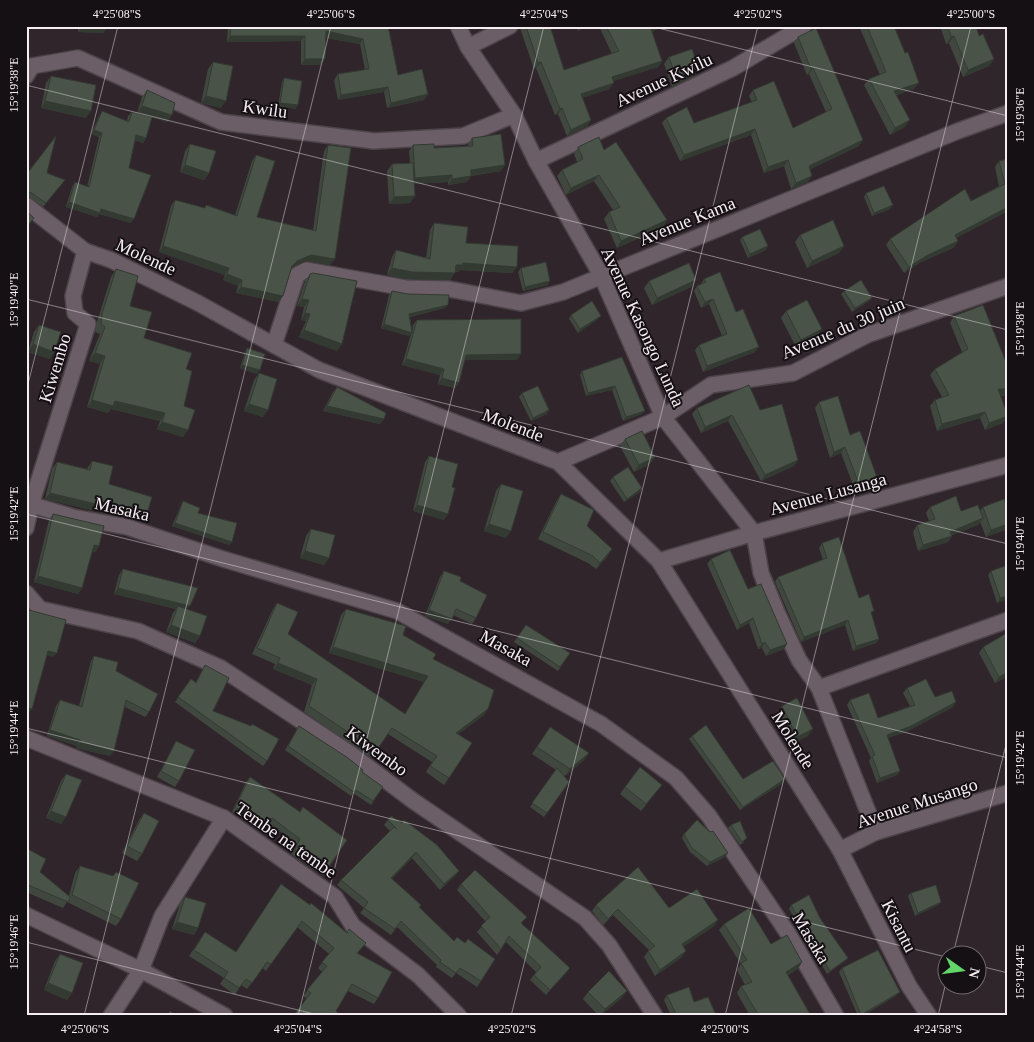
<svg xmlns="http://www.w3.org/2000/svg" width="1034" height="1042" viewBox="0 0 1034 1042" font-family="Georgia,serif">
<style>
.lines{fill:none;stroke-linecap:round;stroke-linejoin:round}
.minor-casing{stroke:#4d444a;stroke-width:18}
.minor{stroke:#6c5e66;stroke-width:15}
.wall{fill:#3f473e}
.shaded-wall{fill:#333a32}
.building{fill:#495348;stroke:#333a32}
.ticks{fill:none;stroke:#f5edf1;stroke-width:1;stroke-opacity:0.45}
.labels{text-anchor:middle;stroke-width:4;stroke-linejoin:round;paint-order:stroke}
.street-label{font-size:18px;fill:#f5edf1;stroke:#151013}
.neatline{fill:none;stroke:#f5edf1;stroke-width:2}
.ticks-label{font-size:12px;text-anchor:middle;fill:#f5edf1}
</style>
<rect width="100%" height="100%" fill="#31252c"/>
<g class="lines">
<!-- minor casing -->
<g class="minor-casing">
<g id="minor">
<path d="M 458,26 L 468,47 L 514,115 L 536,161 L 601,275 L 663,417 L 754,533 L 761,573 L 777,612 L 799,660 L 819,688 L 876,832"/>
<path d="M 468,47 L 510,26"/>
<path d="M 26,76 L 32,66 L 78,58 L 221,122 L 374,141 L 463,136 L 514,115"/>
<path d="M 536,161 L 733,68 L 804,26"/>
<path d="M 26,205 L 85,251 L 111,260 L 198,303 L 319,370 L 558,462 L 659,561 L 840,850 L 909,986 L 929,1016"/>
<path d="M 274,345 L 297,275 L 306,270 L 406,288 L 449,289 L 521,303 L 563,292 L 958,131 L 1008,113"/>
<path d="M 558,462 L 663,417 L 711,385 L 793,373 L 867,335 L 1008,286"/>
<path d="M 26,503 L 73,517 L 127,527 L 223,559 L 397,611 L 601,724 L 676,778 L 709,816 L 789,935 L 836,1016"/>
<path d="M 26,528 L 31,505 L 88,324 L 75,313 L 73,296 L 85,251"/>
<path d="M 659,561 L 754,533 L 1008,465"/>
<path d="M 26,593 L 40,609 L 138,631 L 221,668 L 351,754 L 412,800 L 585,918 L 609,945 L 655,1016"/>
<path d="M 819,688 L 1008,620"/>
<path d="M 26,738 L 224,818 L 335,897 L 353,926 L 418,975 L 459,1016"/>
<path d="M 840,850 L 876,832 L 1008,793"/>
<path d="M 26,915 L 141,970 L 225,1016"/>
<path d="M 111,1016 L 141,970 L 162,916 L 224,818"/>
</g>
</g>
<!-- minor -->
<use href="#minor" class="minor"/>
</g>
<!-- wall -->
<g class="wall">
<path d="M 78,26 L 108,26 L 103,33 L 78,32 Z"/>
<path d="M 228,26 L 388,26 L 398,75 L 428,94 L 424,100 L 387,108 L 384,92 L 338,100 L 334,80 L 338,74 L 365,70 L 360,44 L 326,38 L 325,59 L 321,65 L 301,65 L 301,41 L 227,42 Z"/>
<path d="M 522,26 L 550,26 L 564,70 L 612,54 L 599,26 L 662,26 L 652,32 L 662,61 L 658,67 L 613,81 L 609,89 L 582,98 L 591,120 L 587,126 L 567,136 L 558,114 L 555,115 L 536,68 L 534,69 L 520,28 Z"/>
<path d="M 576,26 L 587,26 L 578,31 Z"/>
<path d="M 859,26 L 894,26 L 914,89 L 897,95 L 905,127 L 890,135 L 864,85 L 869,79 L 880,75 Z"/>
<path d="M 940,26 L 976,26 L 979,36 L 994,59 L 989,66 L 963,77 L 949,43 L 946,44 Z"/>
<path d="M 798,37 L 859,146 L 810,169 L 808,182 L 791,189 L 784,166 L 764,173 L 751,135 L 680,161 L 662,123 L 666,118 L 694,123 L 752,102 L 749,96 L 753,90 L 793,128 L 826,112 L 809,74 L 807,75 L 794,43 Z"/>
<path d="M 669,57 L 694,76 L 672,87 L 664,64 Z"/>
<path d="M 213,62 L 221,108 L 201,103 L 208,69 Z"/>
<path d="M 51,76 L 86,118 L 41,108 L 46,83 Z"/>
<path d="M 284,78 L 296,109 L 278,106 L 282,82 Z"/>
<path d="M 147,90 L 172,115 L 167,122 L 152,117 L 146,138 L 143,143 L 135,140 L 129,168 L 131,223 L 99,214 L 97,217 L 66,207 L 72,187 L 75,182 L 87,187 L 99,137 L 91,134 L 99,116 L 102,111 L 127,121 L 128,116 L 132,112 L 137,113 L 142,97 Z"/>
<path d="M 472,138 L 501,171 L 471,176 L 467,182 L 448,185 L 448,182 L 414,184 L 410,203 L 389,204 L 387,171 L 392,164 L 410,163 L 409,151 L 413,145 L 434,148 L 468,146 L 468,144 Z"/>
<path d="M 190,144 L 209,173 L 204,180 L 180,172 L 185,151 Z"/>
<path d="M 328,145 L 330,265 L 307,261 L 292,267 L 283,296 L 278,302 L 236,293 L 238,286 L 223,280 L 225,275 L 159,252 L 171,206 L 175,200 L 205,208 L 206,205 L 235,215 L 252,161 L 256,155 L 257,217 L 313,230 L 324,151 Z"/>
<path d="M 578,147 L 604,150 L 667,220 L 663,227 L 617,248 L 604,219 L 609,212 L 613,210 L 594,181 L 566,195 L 557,176 L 562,170 L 577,162 L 574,154 Z"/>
<path d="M 1008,159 L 1008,211 L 956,238 L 958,241 L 953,248 L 921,262 L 904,273 L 886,245 L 890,239 L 971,201 L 999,186 L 995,167 L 999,161 Z"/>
<path d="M 47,173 L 62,183 L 43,207 L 28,196 L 26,196 L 26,175 Z"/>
<path d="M 866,193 L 890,209 L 872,216 L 864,197 Z"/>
<path d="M 434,223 L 466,243 L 517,267 L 512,273 L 460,270 L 458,272 L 455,272 L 450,280 L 407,279 L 387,275 L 392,257 L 396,250 L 426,258 L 430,230 Z"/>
<path d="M 800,235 L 844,246 L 839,253 L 807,268 L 795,242 Z"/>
<path d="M 742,237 L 766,250 L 748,258 L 740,240 Z"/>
<path d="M 521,268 L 548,285 L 523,291 L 518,272 Z"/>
<path d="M 116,269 L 130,306 L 144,338 L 186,369 L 184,406 L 188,430 L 183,437 L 157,429 L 160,421 L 111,409 L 108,413 L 87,407 L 100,364 L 89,361 L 100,334 L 95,332 L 97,322 L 111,277 Z"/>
<path d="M 310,274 L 337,351 L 299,337 L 306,321 L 301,320 L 304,307 L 297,306 L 305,281 Z"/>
<path d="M 704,279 L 736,312 L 755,352 L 703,372 L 695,350 L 699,345 L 722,336 L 709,304 L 701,308 L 694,291 L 697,286 L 701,284 Z"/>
<path d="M 696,280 L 691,287 L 652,305 L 644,288 L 649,281 Z"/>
<path d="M 392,291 L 445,308 L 410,317 L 412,332 L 413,325 L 417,320 L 517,360 L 465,360 L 455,388 L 438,384 L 440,375 L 402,365 L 411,334 L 409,336 L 381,328 L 389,295 Z"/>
<path d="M 844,291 L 869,301 L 852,312 L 841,294 Z"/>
<path d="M 786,311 L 817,336 L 796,347 L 781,318 Z"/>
<path d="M 571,315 L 598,319 L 578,333 L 569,319 Z"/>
<path d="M 954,316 L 1008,367 L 1008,396 L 1000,396 L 1003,423 L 985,430 L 980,418 L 937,431 L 930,406 L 935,400 L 942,397 L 930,375 L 935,369 L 962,352 L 950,323 Z"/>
<path d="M 39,325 L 54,352 L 50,359 L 28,352 L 34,332 Z"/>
<path d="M 247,348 L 260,370 L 257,374 L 240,368 L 245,352 Z"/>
<path d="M 622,357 L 642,414 L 623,421 L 612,390 L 586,396 L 580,375 L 582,371 Z"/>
<path d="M 259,373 L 263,417 L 244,411 L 254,380 Z"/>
<path d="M 337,387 L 384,419 L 380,424 L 323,411 L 333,392 Z"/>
<path d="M 522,393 L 547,414 L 531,421 L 519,397 Z"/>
<path d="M 819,402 L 850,435 L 878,480 L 874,486 L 856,493 L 841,453 L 830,458 L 815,408 Z"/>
<path d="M 697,408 L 760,410 L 798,460 L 794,466 L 761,481 L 728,421 L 701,433 L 692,414 Z"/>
<path d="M 625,439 L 655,457 L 650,464 L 634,472 L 620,446 Z"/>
<path d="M 429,456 L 452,487 L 444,520 L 413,511 L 425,462 Z"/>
<path d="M 92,461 L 109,484 L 142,520 L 107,509 L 104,513 L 45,499 L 52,469 L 57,462 L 87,469 L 88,467 Z"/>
<path d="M 613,477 L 642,488 L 640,492 L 624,502 L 610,481 Z"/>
<path d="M 501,484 L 506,538 L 484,531 L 496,491 Z"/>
<path d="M 561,494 L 587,526 L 608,556 L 596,569 L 588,563 L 538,539 L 557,500 Z"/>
<path d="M 183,501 L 232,542 L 229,545 L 172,526 L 181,505 Z"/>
<path d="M 930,507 L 961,511 L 980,511 L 983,507 L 1008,529 L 986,537 L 980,522 L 978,525 L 952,535 L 948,542 L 918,551 L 913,532 L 917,525 L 929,521 L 926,513 Z"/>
<path d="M 53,514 L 99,546 L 95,552 L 92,551 L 82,588 L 78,594 L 34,582 L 49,520 Z"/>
<path d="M 311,529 L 329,558 L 324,565 L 300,558 L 306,536 Z"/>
<path d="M 822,543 L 871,615 L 879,639 L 876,643 L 853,651 L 845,625 L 801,642 L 775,582 L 778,577 L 823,560 L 819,548 Z"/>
<path d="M 711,559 L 748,589 L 787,644 L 784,649 L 766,656 L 762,648 L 758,649 L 749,623 L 737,630 L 707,564 Z"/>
<path d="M 1008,565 L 1008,599 L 997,603 L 988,575 L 991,571 Z"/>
<path d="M 123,569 L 187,609 L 200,636 L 195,643 L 166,632 L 173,613 L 176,609 L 114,594 L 119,575 Z"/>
<path d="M 444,571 L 460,581 L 476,618 L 472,624 L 453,615 L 448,624 L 425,616 L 440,577 Z"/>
<path d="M 277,603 L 288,634 L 405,714 L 424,682 L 329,653 L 341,615 L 346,609 L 403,635 L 433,659 L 484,715 L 458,734 L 472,743 L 444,785 L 426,772 L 432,762 L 388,734 L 372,758 L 304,712 L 312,685 L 273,669 L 275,664 L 252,654 L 273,609 Z"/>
<path d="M 526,625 L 570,653 L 558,671 L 514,642 Z"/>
<path d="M 983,647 L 1008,676 L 995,683 L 979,653 Z"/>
<path d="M 94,656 L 116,671 L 149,712 L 145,717 L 125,707 L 110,756 L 76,748 L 77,746 L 47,736 L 56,706 L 60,700 L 79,706 L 91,661 Z"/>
<path d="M 205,665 L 213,711 L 251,726 L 267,761 L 263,766 L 175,702 L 191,679 L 196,682 Z"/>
<path d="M 907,688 L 935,697 L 953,707 L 906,732 L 888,738 L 900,771 L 897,775 L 877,783 L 869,761 L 871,758 L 847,705 L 850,700 L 878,718 L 910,706 L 903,693 Z"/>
<path d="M 782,706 L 808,736 L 792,744 L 777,713 Z"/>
<path d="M 299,726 L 362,772 L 383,787 L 371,805 L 353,793 L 351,796 L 285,750 Z"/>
<path d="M 550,727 L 589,753 L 584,760 L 565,776 L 562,774 L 569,782 L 544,817 L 530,807 L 556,770 L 532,754 Z"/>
<path d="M 692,736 L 743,779 L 783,783 L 740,810 L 689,739 Z"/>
<path d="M 176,741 L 179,781 L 175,787 L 157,777 L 173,747 Z"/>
<path d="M 66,774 L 66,817 L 61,824 L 46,818 L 61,781 Z"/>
<path d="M 250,777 L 300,812 L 347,840 L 323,876 L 291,854 L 297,844 L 269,823 L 262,833 L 245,821 L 246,820 L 232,812 L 246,782 Z"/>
<path d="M 662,785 L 641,811 L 620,794 L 625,787 Z"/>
<path d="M 144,813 L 142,854 L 137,861 L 122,853 L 139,820 Z"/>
<path d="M 391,816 L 459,871 L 455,876 L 440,890 L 412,858 L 392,879 L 421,905 L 420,908 L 481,981 L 477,987 L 456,973 L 452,978 L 436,967 L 437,965 L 397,927 L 391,935 L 360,913 L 364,908 L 337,885 L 341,880 L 390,831 L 384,825 Z"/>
<path d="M 731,825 L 744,842 L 740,845 L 728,828 Z"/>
<path d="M 684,834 L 728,853 L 725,857 L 707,866 L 690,852 L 682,838 Z"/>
<path d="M 26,848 L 40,872 L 69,896 L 75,873 L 80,866 L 113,876 L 116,872 L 121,919 L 116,926 L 67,902 L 63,908 L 26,892 Z"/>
<path d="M 281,884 L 361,949 L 357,954 L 378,998 L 374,1004 L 348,991 L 307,999 L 303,996 L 322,972 L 318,968 L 329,954 L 297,927 L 266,971 L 263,968 L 247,989 L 241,985 L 235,995 L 220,984 L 224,978 L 189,956 L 205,932 L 236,952 Z"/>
<path d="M 461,884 L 521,924 L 570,968 L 566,973 L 546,995 L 530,980 L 536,972 L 506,942 L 497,955 L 477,932 L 486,922 L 457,890 Z"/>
<path d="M 911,893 L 941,902 L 938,905 L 915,916 L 908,896 Z"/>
<path d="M 185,897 L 198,928 L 194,935 L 172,929 L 180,904 Z"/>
<path d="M 596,905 L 669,908 L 718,920 L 714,926 L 683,947 L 682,957 L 655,976 L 644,957 L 649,950 L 613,915 L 603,925 L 592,911 Z"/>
<path d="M 791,905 L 848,958 L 845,961 L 827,974 L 789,909 Z"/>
<path d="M 724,924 L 771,944 L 798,969 L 788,975 L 811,1016 L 750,1016 L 737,993 L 741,986 L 745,985 L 737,970 L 741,964 L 719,930 Z"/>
<path d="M 60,954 L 72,993 L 67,1000 L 44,990 L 55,961 Z"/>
<path d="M 842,968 L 897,995 L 863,1016 L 858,1016 L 839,972 Z"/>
<path d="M 588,992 L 622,998 L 599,1016 L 583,999 Z"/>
<path d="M 667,995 L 694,1002 L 716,1016 L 671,1016 L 664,1000 Z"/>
</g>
<!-- shaded-wall -->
<g class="shaded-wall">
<path d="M 83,26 L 108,26 L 103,33 L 78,32 Z"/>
<path d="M 581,26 L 587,26 L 578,31 Z"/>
<path d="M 656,26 L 662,26 L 647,35 L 651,29 Z"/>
<path d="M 326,31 L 363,39 L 360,44 L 322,37 Z"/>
<path d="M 230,36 L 305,36 L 301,41 L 227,42 Z"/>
<path d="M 954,36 L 949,43 L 946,44 L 951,37 Z"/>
<path d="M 305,59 L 325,59 L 321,65 L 301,65 Z"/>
<path d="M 994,59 L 989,66 L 963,77 L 968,70 Z"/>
<path d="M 662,61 L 658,67 L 608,83 L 612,77 Z"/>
<path d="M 541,62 L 536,68 L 534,69 L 538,63 Z"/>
<path d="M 813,68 L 809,74 L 807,75 L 811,69 Z"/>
<path d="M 699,69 L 694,76 L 672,87 L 677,80 Z"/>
<path d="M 614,83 L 609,89 L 576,100 L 581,94 Z"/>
<path d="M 919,83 L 914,89 L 890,97 L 894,91 Z"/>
<path d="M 388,87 L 384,92 L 338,100 L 341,95 Z"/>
<path d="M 428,94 L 424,100 L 387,108 L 391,103 Z"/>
<path d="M 206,96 L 226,101 L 221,108 L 201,103 Z"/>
<path d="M 45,101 L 91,111 L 86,118 L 41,108 Z"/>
<path d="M 280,103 L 298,105 L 296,109 L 278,106 Z"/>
<path d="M 142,106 L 172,115 L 167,122 L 137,113 Z"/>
<path d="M 562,108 L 558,114 L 555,115 L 560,109 Z"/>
<path d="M 591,120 L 587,126 L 567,136 L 571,130 Z"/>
<path d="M 910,120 L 905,127 L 890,135 L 895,128 Z"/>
<path d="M 755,129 L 751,135 L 680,161 L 684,155 Z"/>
<path d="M 94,130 L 102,133 L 99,137 L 91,134 Z"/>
<path d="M 136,135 L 146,138 L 143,143 L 133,140 Z"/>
<path d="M 863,140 L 859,146 L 805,172 L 809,166 Z"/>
<path d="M 788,160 L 784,166 L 764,173 L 768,167 Z"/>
<path d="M 185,165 L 209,173 L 204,180 L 180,172 Z"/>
<path d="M 505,165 L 501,171 L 466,176 L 471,170 Z"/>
<path d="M 452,175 L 448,182 L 411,184 L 415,178 Z"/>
<path d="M 599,175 L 594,181 L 566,195 L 571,188 Z"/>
<path d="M 471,176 L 467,182 L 448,185 L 452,179 Z"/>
<path d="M 812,176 L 808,182 L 791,189 L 796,183 Z"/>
<path d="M 415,196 L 410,203 L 389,204 L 394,197 Z"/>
<path d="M 69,202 L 101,209 L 134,219 L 131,223 L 99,214 L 97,217 L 66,207 Z"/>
<path d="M 893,205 L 890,209 L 872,216 L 874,213 Z"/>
<path d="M 1008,207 L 1008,211 L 950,241 L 955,235 Z"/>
<path d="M 667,220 L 663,227 L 617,248 L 621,241 Z"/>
<path d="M 958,241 L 953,248 L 921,262 L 904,273 L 909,267 L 926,256 Z"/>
<path d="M 163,246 L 229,268 L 225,275 L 159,252 Z"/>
<path d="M 768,246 L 766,250 L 748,258 L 750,254 Z"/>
<path d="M 844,246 L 839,253 L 807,268 L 812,261 Z"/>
<path d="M 311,255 L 335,259 L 330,265 L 307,261 L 292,267 L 288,272 L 297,261 Z"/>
<path d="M 463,263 L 517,267 L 512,273 L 460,270 L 458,272 L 451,271 L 456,265 Z"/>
<path d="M 392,268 L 455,273 L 450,280 L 407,279 L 387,275 Z"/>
<path d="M 227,274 L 242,280 L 238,286 L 223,280 Z"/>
<path d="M 696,280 L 691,287 L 652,305 L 657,298 Z"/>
<path d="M 550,281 L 548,285 L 523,291 L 525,287 Z"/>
<path d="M 241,287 L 283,296 L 278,302 L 236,293 Z"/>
<path d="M 872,298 L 869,301 L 852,312 L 855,308 Z"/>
<path d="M 302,299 L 309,300 L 304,307 L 297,306 Z"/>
<path d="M 713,299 L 709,304 L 701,308 L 705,302 Z"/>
<path d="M 448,305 L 445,308 L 407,317 L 409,314 Z"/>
<path d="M 305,313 L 310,314 L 306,321 L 301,320 Z"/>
<path d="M 601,316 L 598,319 L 578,333 L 580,329 Z"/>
<path d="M 384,324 L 412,333 L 409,336 L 381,328 Z"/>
<path d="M 822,329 L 817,336 L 796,347 L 801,340 Z"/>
<path d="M 304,330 L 342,344 L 337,351 L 299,337 Z"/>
<path d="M 33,344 L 54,352 L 50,359 L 28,352 Z"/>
<path d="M 759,347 L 755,352 L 703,372 L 707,366 Z"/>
<path d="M 95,353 L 105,356 L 100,364 L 89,361 Z"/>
<path d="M 521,354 L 517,360 L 463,360 L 466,355 Z"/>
<path d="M 406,359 L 444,369 L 440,375 L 402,365 Z"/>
<path d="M 242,365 L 260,370 L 257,374 L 240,368 Z"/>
<path d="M 442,378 L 459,383 L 455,388 L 438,384 Z"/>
<path d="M 615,386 L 612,390 L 586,396 L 588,393 Z"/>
<path d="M 998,389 L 1008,389 L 1008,396 L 993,395 Z"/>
<path d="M 92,400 L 115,401 L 165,413 L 160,421 L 111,409 L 108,413 L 87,407 Z"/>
<path d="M 249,404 L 268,410 L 263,417 L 244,411 Z"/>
<path d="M 327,406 L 384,419 L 380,424 L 323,411 Z"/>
<path d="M 549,410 L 547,414 L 531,421 L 533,418 Z"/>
<path d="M 645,411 L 642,414 L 623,421 L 626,417 Z"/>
<path d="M 985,412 L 980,418 L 937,431 L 942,424 Z"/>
<path d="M 732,415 L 728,421 L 701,433 L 705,427 Z"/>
<path d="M 1008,416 L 1003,423 L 985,430 L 989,423 Z"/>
<path d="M 162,422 L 188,430 L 183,437 L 157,429 Z"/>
<path d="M 845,447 L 841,453 L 830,458 L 834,452 Z"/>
<path d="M 655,457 L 650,464 L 634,472 L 639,465 Z"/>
<path d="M 798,460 L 794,466 L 761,481 L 765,475 Z"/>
<path d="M 878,480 L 874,486 L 856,493 L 860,487 Z"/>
<path d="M 642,488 L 640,492 L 624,502 L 627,499 Z"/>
<path d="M 50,493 L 109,502 L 147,514 L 142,520 L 107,509 L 104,513 L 45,499 Z"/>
<path d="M 417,505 L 448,514 L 444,520 L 413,511 Z"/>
<path d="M 983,518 L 978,525 L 947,537 L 952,536 L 948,542 L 918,551 L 923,545 L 950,532 Z"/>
<path d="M 175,523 L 232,542 L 229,545 L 172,526 Z"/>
<path d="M 489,524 L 511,531 L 506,538 L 484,531 Z"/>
<path d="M 1008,524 L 1008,529 L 986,537 L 991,530 Z"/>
<path d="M 94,545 L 99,546 L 95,552 L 90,551 Z"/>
<path d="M 612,549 L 608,556 L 596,569 L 600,563 Z"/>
<path d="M 305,551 L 329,558 L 324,565 L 300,558 Z"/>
<path d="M 38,576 L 82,588 L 78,594 L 34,582 Z"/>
<path d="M 118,588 L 190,606 L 186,611 L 178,606 L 176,609 L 114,594 Z"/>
<path d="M 1008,596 L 1008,599 L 997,603 L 1000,598 Z"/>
<path d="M 429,610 L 452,619 L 448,624 L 425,616 Z"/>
<path d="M 753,618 L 749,623 L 737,630 L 740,625 Z"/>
<path d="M 848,620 L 845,625 L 801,642 L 804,637 Z"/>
<path d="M 171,625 L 200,636 L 195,643 L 166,632 Z"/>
<path d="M 879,639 L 876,643 L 853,651 L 856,646 Z"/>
<path d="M 765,642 L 762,648 L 758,649 L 762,644 Z"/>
<path d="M 787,644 L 784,649 L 766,656 L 770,650 Z"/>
<path d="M 333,647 L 428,676 L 424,682 L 329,653 Z"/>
<path d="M 48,651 L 57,653 L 53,657 L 45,655 Z"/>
<path d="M 278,663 L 317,679 L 312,685 L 273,669 Z"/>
<path d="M 1008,672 L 1008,676 L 995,683 L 999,677 Z"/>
<path d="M 956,702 L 953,707 L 906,732 L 884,739 L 887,735 Z"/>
<path d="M 26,707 L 32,709 L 29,713 L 26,712 Z"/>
<path d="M 488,709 L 484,715 L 452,739 L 456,733 Z"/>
<path d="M 813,729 L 808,736 L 792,744 L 797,737 Z"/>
<path d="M 50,730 L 80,740 L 77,746 L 47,736 Z"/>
<path d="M 80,742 L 114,751 L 110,756 L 76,748 Z"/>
<path d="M 589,753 L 584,760 L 565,776 L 570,769 Z"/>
<path d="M 900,771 L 897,775 L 877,783 L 880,778 Z"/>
<path d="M 785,779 L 783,783 L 740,810 L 743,807 Z"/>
<path d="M 51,811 L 66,817 L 61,824 L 46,818 Z"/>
<path d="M 416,852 L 412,858 L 387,884 L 391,878 Z"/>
<path d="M 728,853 L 725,857 L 707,866 L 710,862 Z"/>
<path d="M 459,871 L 455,876 L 440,890 L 444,884 Z"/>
<path d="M 941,902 L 938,905 L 915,916 L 918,913 Z"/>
<path d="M 718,920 L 714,926 L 677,951 L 682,944 Z"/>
<path d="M 177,922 L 198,928 L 194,935 L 172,929 Z"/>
<path d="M 686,951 L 682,957 L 655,976 L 660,970 Z"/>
<path d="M 802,962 L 798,969 L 781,978 L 786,972 Z"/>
<path d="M 570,968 L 566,973 L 546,995 L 550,990 Z"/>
<path d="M 48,983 L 72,993 L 67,1000 L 44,990 Z"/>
<path d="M 627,991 L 622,998 L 600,1016 L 605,1009 Z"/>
<path d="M 900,992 L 897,995 L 863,1016 L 861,1016 Z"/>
</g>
<!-- building -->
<g class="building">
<path d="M 231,26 L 388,26 L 398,75 L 422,69 L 428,94 L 391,103 L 388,87 L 341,95 L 338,74 L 369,69 L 363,39 L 326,31 L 325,59 L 305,59 L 305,36 L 230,36 Z"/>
<path d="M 526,26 L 550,26 L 564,70 L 619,51 L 606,26 L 656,26 L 651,29 L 662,61 L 612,77 L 614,83 L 581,94 L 591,120 L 571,130 L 562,108 L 560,109 L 541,62 L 538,63 Z"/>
<path d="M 867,26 L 894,26 L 905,53 L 908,52 L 919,83 L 894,91 L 910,120 L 895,128 L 869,79 L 886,72 Z"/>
<path d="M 948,26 L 976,26 L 979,36 L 983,34 L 994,59 L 968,70 L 954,36 L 951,37 Z"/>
<path d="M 816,28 L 863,140 L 809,166 L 812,176 L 796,183 L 788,160 L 768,167 L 755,129 L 684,155 L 666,118 L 687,107 L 694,123 L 757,100 L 753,90 L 774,81 L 793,128 L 832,109 L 813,68 L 811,69 L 798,37 Z"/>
<path d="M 692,49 L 699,69 L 677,80 L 669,57 Z"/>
<path d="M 213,62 L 233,66 L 226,101 L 206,96 Z"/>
<path d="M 51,76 L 96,85 L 91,111 L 45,101 Z"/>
<path d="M 284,78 L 302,81 L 298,105 L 280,103 Z"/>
<path d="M 147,90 L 175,103 L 172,115 L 142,106 Z"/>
<path d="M 102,111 L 129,122 L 132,112 L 152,117 L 146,138 L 136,135 L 129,168 L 151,175 L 134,219 L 101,209 L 100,213 L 69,202 L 75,182 L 89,187 L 102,133 L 94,130 Z"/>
<path d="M 501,134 L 505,165 L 471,170 L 471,176 L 452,179 L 452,175 L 415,178 L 413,145 L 434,144 L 434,148 L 473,146 L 472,138 Z"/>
<path d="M 56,136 L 47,173 L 65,180 L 46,203 L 30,192 L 26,194 L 26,175 Z"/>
<path d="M 599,137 L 604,150 L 616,142 L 667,220 L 621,241 L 609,212 L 620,207 L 599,175 L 571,188 L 562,170 L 583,159 L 578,147 Z"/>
<path d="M 190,144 L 216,151 L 209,173 L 185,165 Z"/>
<path d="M 328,145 L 351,148 L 335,259 L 311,255 L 297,261 L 292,266 L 283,296 L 241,287 L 242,280 L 227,274 L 229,268 L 163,246 L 175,200 L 205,208 L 206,205 L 237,216 L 256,155 L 275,161 L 257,217 L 316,231 Z"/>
<path d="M 1008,159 L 1008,207 L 955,235 L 958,241 L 926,256 L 909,267 L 890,239 L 965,189 L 971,201 L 1005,184 L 999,161 Z"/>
<path d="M 413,163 L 415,196 L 394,197 L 392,164 Z"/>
<path d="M 884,186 L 893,205 L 874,213 L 866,193 Z"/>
<path d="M 26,211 L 34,218 L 29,224 L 26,222 Z"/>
<path d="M 833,220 L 844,246 L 812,261 L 800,235 Z"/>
<path d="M 434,223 L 468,227 L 466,243 L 518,246 L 517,267 L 463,263 L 463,265 L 456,265 L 455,273 L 412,272 L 392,268 L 396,250 L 430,259 Z"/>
<path d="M 760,229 L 768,246 L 750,254 L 742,237 Z"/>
<path d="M 546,262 L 550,281 L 525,287 L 521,268 Z"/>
<path d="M 689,263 L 696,280 L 657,298 L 649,281 Z"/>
<path d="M 116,269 L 138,276 L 130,306 L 152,312 L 144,338 L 192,353 L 186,369 L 192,371 L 184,406 L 195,410 L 188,430 L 162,422 L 165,413 L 115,401 L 113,406 L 92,400 L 105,356 L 95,353 L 105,327 L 101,324 L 102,314 Z"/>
<path d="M 720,272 L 736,312 L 743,309 L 759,347 L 707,366 L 699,345 L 727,334 L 713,299 L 705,302 L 697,286 L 706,282 L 704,279 Z"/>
<path d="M 313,273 L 357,281 L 342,344 L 304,330 L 310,314 L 305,313 L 309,300 L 302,299 L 310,274 Z"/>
<path d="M 861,280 L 872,298 L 855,308 L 844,291 Z"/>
<path d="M 392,291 L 408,294 L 449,295 L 448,305 L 409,314 L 412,333 L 384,324 Z"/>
<path d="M 807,300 L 822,329 L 801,340 L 786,311 Z"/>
<path d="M 592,301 L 601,316 L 580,329 L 571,315 Z"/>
<path d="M 983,305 L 1008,367 L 1008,389 L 998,389 L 1008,416 L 989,423 L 985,412 L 942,424 L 935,400 L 949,395 L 935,369 L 968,349 L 954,316 Z"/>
<path d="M 521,319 L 521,354 L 466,355 L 459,383 L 442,378 L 444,369 L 406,359 L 417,320 Z"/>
<path d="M 39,325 L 61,332 L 54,352 L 33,344 Z"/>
<path d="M 247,348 L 265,354 L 260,370 L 242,365 Z"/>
<path d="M 622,357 L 645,411 L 626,417 L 615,386 L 588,393 L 582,371 Z"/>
<path d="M 259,373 L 277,379 L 268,410 L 249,404 Z"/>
<path d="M 749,385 L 760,410 L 782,404 L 798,460 L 765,475 L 732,415 L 705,427 L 697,408 Z"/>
<path d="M 538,386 L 549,410 L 533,418 L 522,393 Z"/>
<path d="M 337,387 L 386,413 L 384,419 L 327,406 Z"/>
<path d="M 838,396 L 850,435 L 860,431 L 878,480 L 860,487 L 845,447 L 834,452 L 819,402 Z"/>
<path d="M 642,431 L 655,457 L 639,465 L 625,439 Z"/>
<path d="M 429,456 L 458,464 L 452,487 L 455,488 L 448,514 L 417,505 Z"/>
<path d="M 92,461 L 113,466 L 109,484 L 152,497 L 147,514 L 109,502 L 108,507 L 50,493 L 57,462 L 90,470 Z"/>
<path d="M 628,467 L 642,488 L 627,499 L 613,477 Z"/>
<path d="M 501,484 L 523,491 L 511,531 L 489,524 Z"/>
<path d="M 561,494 L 594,510 L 587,526 L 612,549 L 600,563 L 593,556 L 543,532 Z"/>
<path d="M 956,496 L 961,511 L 978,505 L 983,518 L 950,532 L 952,536 L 923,545 L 917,525 L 935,519 L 930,507 Z"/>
<path d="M 1004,499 L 1008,508 L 1008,524 L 991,530 L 983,507 Z"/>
<path d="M 183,501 L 200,508 L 198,513 L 237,523 L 232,542 L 175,523 Z"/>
<path d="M 53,514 L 104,526 L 99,546 L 94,545 L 82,588 L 38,576 Z"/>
<path d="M 311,529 L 335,535 L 329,558 L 305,551 Z"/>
<path d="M 839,537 L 859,598 L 869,594 L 874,611 L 871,612 L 879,639 L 856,646 L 848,620 L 804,637 L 778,577 L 827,558 L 822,543 Z"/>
<path d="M 730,550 L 748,589 L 761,584 L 787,644 L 770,650 L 765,642 L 762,644 L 753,618 L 740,625 L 711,559 Z"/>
<path d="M 1008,565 L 1008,596 L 1000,598 L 991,571 Z"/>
<path d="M 123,569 L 198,588 L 190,606 L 118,588 Z"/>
<path d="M 444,571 L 461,577 L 460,581 L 487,595 L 476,618 L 456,609 L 452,619 L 429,610 Z"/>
<path d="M 277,603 L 298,612 L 288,634 L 405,714 L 428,676 L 333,647 L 346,609 L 406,626 L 403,635 L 436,654 L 433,659 L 494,690 L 488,709 L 456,733 L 472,743 L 449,778 L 430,766 L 437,756 L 392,728 L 376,751 L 309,706 L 317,679 L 278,663 L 280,658 L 257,648 Z"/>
<path d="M 178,606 L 207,616 L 200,636 L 171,625 Z"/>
<path d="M 29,610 L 66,620 L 57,653 L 48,651 L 32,709 L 26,707 L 26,612 L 28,612 Z"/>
<path d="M 526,625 L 570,653 L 560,667 L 517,638 Z"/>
<path d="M 1007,633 L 1008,672 L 999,677 L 983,647 Z"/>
<path d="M 94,656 L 118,662 L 116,671 L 158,694 L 149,712 L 126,700 L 114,751 L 80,742 L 80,740 L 50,730 L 60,700 L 82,707 Z"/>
<path d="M 205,665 L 229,678 L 213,711 L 251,726 L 252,724 L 279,739 L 267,761 L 178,697 L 191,679 L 196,683 Z"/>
<path d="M 926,679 L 935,697 L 952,691 L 956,702 L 909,727 L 887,735 L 900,771 L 880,778 L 872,756 L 875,755 L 850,700 L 869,693 L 878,718 L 915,705 L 907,688 Z"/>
<path d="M 797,698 L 813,729 L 797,737 L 782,706 Z"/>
<path d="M 706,725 L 743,779 L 773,761 L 785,779 L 743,807 L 692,736 Z"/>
<path d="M 299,726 L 348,758 L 363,770 L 362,772 L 383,787 L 373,801 L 356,790 L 354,792 L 288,746 Z"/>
<path d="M 550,727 L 589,753 L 570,769 L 537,747 Z"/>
<path d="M 176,741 L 195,750 L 179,781 L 161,771 Z"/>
<path d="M 640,767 L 662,785 L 646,804 L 625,787 Z"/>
<path d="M 557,768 L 569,782 L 547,813 L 532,803 Z"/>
<path d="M 66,774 L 82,780 L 66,817 L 51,811 Z"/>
<path d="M 250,777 L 300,812 L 303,807 L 347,840 L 326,871 L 295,850 L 300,839 L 272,818 L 265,829 L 248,817 L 249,815 L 235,807 Z"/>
<path d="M 144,813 L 159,821 L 142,854 L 127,846 Z"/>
<path d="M 391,816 L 402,823 L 404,820 L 437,845 L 459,871 L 444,884 L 416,852 L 391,878 L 421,905 L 419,907 L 454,941 L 457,937 L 465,943 L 468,939 L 495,959 L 481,981 L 460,968 L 456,973 L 440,962 L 441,960 L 401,921 L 395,929 L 364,908 L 368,902 L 341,880 L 394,827 L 397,829 L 388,820 Z"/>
<path d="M 697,820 L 710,832 L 713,831 L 728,853 L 710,862 L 692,848 L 684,834 Z"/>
<path d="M 740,821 L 747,838 L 742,842 L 731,825 Z"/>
<path d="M 26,848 L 46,859 L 40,872 L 70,897 L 68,902 L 26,884 Z"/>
<path d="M 80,866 L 113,876 L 116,872 L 139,883 L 121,919 L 72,895 Z"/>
<path d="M 638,867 L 669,908 L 697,889 L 718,920 L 682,944 L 686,951 L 660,970 L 648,951 L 655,946 L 618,909 L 608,919 L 596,905 Z"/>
<path d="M 475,870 L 527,917 L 521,923 L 570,968 L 550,990 L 534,975 L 541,967 L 509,936 L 501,949 L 481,926 L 490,917 L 461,884 Z"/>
<path d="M 281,884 L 310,905 L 311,903 L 347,933 L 349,929 L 366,943 L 357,953 L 392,972 L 378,998 L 352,984 L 336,1011 L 341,1016 L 293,1016 L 311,993 L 307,990 L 327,966 L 322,962 L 334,948 L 302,921 L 271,964 L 267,962 L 252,983 L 246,979 L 239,988 L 224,978 L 228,972 L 194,950 L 205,932 L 236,952 Z"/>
<path d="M 936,885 L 941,902 L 918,913 L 911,893 Z"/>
<path d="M 809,895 L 820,918 L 848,958 L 830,971 L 791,905 Z"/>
<path d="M 185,897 L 206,903 L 198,928 L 177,922 Z"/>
<path d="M 749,908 L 771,944 L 787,935 L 802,962 L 786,972 L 811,1016 L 759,1016 L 741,986 L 752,982 L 741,963 L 747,960 L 724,924 Z"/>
<path d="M 878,950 L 900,992 L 861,1015 L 842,968 Z"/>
<path d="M 60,954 L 83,963 L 72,993 L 48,983 Z"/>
<path d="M 609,971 L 627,991 L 605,1009 L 588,992 Z"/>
<path d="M 689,987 L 694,1002 L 708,997 L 716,1015 L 677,1016 L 667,995 Z"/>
<path d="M 170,1011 L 177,1016 L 167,1016 Z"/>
</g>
<!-- ticks -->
<path class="ticks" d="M 650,26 L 1008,116M 26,85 L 1008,330M 26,299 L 1008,544M 26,392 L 118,26M 26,514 L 1008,758M 26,728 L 946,957M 26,942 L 322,1016M 953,954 L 1008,737M 976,965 L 1008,973M 84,1016 L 331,26M 298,1016 L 544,26M 511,1016 L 758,26M 725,1016 L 971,26M 938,1016 L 946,982"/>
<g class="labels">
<!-- street labels -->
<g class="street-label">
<text transform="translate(664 80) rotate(-25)" y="6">Avenue Kwilu</text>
<text transform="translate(265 109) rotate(8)" y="6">Kwilu</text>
<text transform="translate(687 221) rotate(-22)" y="6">Avenue Kama</text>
<text transform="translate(146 257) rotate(25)" y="6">Molende</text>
<text transform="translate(643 327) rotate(65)" y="6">Avenue Kasongo Lunda</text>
<text transform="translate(843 328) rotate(-23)" y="6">Avenue du 30 juin</text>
<text transform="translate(55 368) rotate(-73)" y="6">Kiwembo</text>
<text transform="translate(513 425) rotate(21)" y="6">Molende</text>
<text transform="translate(828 494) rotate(-15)" y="6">Avenue Lusanga</text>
<text transform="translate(122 509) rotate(13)" y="6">Masaka</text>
<text transform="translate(506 648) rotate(29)" y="6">Masaka</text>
<text transform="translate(793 740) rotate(58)" y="6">Molende</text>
<text transform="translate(377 751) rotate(36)" y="6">Kiwembo</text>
<text transform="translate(917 803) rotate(-18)" y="6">Avenue Musango</text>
<text transform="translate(286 840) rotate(35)" y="6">Tembe na tembe</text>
<text transform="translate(899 926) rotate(63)" y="6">Kisantu</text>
<text transform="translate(811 938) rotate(59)" y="6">Masaka</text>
</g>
</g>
<!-- border -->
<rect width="1034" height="1042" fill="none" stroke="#151013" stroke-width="55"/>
<!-- north arrow -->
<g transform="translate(962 970) rotate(104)"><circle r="24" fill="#151013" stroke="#6f686c"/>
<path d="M0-4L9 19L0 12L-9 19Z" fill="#63d468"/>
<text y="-8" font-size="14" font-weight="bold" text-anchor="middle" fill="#f5edf1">N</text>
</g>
<rect x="28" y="28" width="978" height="986" class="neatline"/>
<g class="ticks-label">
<text x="117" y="18">4°25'08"S</text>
<text x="331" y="18">4°25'06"S</text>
<text x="544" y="18">4°25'04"S</text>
<text x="758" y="18">4°25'02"S</text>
<text x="971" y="18">4°25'00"S</text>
<text transform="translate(14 85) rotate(-90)" y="4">15°19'38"E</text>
<text transform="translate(1020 115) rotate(-90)" y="4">15°19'36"E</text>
<text transform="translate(14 300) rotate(-90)" y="4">15°19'40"E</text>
<text transform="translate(1020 329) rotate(-90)" y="4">15°19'38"E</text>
<text transform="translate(14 514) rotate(-90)" y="4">15°19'42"E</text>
<text transform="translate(1020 544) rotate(-90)" y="4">15°19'40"E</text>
<text transform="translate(14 728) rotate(-90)" y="4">15°19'44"E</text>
<text transform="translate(1020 758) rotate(-90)" y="4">15°19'42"E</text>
<text transform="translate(14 942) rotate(-90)" y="4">15°19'46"E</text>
<text transform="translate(1020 972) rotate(-90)" y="4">15°19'44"E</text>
<text x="85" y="1033">4°25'06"S</text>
<text x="298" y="1033">4°25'04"S</text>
<text x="512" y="1033">4°25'02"S</text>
<text x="725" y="1033">4°25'00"S</text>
<text x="938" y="1033">4°24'58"S</text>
</g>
</svg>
